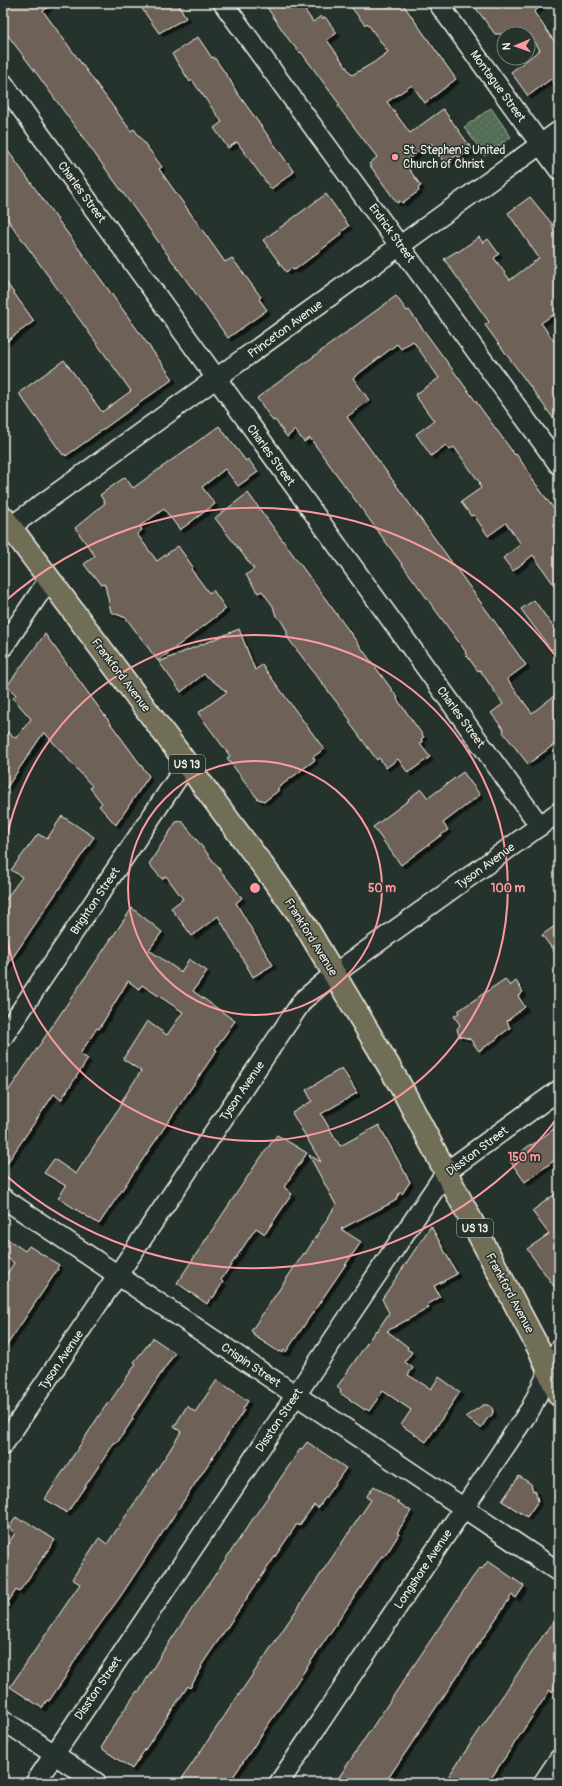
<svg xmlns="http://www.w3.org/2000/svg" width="562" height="1786" viewBox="0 0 562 1786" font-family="Pangolin,sans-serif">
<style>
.park{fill:url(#park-dots);stroke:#a4b09e}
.building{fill:#6e6259;stroke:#f4f1e8;filter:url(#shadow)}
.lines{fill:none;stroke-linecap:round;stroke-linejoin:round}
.minor-casing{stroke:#f4f1e8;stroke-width:22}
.major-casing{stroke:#f4f1e8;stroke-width:25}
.minor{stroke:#26332d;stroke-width:19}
.major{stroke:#716e59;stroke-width:22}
.ring{fill:none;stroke:#ff9aa2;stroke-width:2}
.poi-dot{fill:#ff9aa2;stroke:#26332d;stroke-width:1.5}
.labels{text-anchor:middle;stroke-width:3;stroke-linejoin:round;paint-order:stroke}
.shield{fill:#26332d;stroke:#b6b8b0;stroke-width:1}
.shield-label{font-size:11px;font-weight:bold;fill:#f4f1e8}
.street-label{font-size:12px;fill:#f4f1e8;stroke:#26332d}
.poi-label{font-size:12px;fill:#f4f1e8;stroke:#26332d;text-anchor:start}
.centre{fill:#ff9aa2;stroke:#26332d;stroke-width:2}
.ring-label{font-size:12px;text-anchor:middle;font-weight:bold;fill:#ff9aa2;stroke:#26332d;stroke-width:3;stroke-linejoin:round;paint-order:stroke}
</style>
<defs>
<pattern id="park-dots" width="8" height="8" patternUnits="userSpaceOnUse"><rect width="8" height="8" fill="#536e55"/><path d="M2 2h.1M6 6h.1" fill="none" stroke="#6c836d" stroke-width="1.8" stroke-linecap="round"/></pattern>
<filter id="shadow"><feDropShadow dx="3.5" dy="3.5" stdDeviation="0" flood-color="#0009"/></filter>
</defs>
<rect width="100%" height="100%" fill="#26332d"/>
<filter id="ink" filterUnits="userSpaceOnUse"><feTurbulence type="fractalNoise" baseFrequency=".025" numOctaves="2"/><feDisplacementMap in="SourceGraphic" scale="8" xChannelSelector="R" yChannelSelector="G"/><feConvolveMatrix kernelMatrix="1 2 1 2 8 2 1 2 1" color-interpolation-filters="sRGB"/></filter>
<g filter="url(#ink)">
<!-- park -->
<path class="park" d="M 491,108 L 511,137 L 485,156 L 464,127 Z"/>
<!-- building -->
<g class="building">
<path d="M 3,3 L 54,3 L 43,11 L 131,131 L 134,129 L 162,167 L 159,169 L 225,262 L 232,258 L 261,297 L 259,299 L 267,310 L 228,338 L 37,74 L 3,29 Z"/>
<path d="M 138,3 L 178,3 L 186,18 L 159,33 Z"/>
<path d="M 264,3 L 300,3 L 313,22 L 321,16 L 322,19 L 325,17 L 337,33 L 327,40 L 352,75 L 373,63 L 388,52 L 367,23 L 365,25 L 348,3 L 402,3 L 456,79 L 425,103 L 412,85 L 387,102 L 410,133 L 443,109 L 472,149 L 459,158 L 457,155 L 445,164 L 431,143 L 404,162 L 421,186 L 418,188 L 419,191 L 402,203 L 400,201 L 397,203 L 369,164 L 377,157 L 338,106 L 340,105 L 301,52 L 300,53 L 289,40 Z"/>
<path d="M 472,3 L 545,3 L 534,12 L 559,48 L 559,91 L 551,79 L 528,96 L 511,72 L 540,50 L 530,34 L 495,34 Z"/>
<path d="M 198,37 L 212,58 L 214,57 L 230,80 L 236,91 L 294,172 L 271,189 L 237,142 L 228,148 L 214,128 L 222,122 L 192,80 L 190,82 L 172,54 Z"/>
<path d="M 3,144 L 173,379 L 66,456 L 65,454 L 63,455 L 20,395 L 20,392 L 64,360 L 102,412 L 131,391 L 3,213 Z"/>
<path d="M 326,194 L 349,226 L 341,232 L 342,234 L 296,269 L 293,270 L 292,268 L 286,272 L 263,240 Z"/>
<path d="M 530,197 L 553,225 L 551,226 L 559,237 L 559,311 L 541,323 L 559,348 L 559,426 L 485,325 L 489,322 L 444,259 L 457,251 L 458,252 L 479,237 L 483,243 L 488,239 L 499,254 L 494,258 L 510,280 L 539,258 L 508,213 Z"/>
<path d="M 3,278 L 34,321 L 3,344 Z"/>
<path d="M 396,296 L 407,311 L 409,310 L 515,455 L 516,454 L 531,475 L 530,476 L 559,516 L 559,592 L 533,555 L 513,571 L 503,558 L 521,544 L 506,523 L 488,536 L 474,515 L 471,516 L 461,502 L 481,488 L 479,484 L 480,483 L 454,447 L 450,450 L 446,445 L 431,456 L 416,434 L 434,421 L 415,395 L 439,378 L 413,341 L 401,349 L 397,344 L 353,378 L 369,400 L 347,417 L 526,665 L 507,679 L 532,713 L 559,692 L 559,741 L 528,764 L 503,732 L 504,730 L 491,713 L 503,704 L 480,670 L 478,671 L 465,653 L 466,652 L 310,438 L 304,442 L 295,430 L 287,437 L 275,420 L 273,421 L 257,398 Z"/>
<path d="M 219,426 L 246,461 L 248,459 L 258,472 L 238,486 L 225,469 L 202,487 L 215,504 L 180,530 L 164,509 L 140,526 L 142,530 L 137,534 L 157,561 L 178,546 L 193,567 L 191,569 L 209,593 L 213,590 L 226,609 L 158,661 L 126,618 L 111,612 L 105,585 L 101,584 L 95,576 L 93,576 L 84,564 L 95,556 L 75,528 L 105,503 L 100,495 L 125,477 L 133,488 Z"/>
<path d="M 248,493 L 398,698 L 397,699 L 424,737 L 421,739 L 423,742 L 420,744 L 430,757 L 408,773 L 398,759 L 386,768 L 379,758 L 377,760 L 349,722 L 351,721 L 287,637 L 287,631 L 282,622 L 276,616 L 273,606 L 262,591 L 258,593 L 246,575 L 254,569 L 215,518 Z"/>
<path d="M 534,600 L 559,635 L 559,645 L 551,650 L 521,609 Z"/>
<path d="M 239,629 L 255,670 L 262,665 L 324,749 L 313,757 L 315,760 L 278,788 L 278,791 L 265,801 L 258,799 L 227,758 L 230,756 L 198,713 L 227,692 L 204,674 L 181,692 L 159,662 Z"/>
<path d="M 45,634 L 149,776 L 116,825 L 99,806 L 102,803 L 90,788 L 92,786 L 44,732 L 3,793 L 3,729 L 16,738 L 31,719 L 13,698 L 16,695 L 7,686 Z"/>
<path d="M 463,772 L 480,795 L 443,823 L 448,830 L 401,865 L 373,827 L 409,800 L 408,799 L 421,789 L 428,798 Z"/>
<path d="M 62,816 L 94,837 L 3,972 L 3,903 L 22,877 L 11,870 L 38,834 L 47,839 Z"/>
<path d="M 182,821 L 242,898 L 236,903 L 273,965 L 253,977 L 218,916 L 192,936 L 171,908 L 183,899 L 166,876 L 162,879 L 149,864 L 176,822 Z"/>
<path d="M 132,908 L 162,932 L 149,950 L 181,972 L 189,959 L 207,971 L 193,991 L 235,1021 L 215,1049 L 217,1050 L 200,1075 L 99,1224 L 58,1198 L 66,1186 L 44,1173 L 54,1159 L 76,1174 L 122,1103 L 121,1102 L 141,1071 L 123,1059 L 137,1037 L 147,1021 L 167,1035 L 183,1012 L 142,985 L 139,989 L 128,981 L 99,1029 L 97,1028 L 80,1054 L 88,1059 L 61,1100 L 54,1094 L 3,1169 L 3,1099 Z"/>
<path d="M 559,923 L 559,958 L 542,935 Z"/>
<path d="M 505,979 L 510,986 L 516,981 L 523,992 L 518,996 L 525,1007 L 507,1021 L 510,1028 L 498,1037 L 498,1038 L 479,1051 L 470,1039 L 459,1036 L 457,1029 L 460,1025 L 454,1016 L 459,1013 L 458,1011 Z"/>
<path d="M 342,1068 L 357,1093 L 321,1114 L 340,1146 L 379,1125 L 410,1182 L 402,1194 L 400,1192 L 395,1201 L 341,1229 L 361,1242 L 286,1352 L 284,1350 L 283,1353 L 280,1351 L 279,1352 L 253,1335 L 254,1333 L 251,1331 L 304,1253 L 305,1254 L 336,1205 L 309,1155 L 321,1162 L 292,1113 L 312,1101 L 306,1090 Z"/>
<path d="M 559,1125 L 559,1157 L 525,1182 L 510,1161 L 531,1144 L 532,1145 Z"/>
<path d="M 277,1135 L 307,1153 L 284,1187 L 292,1194 L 265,1234 L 256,1228 L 221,1280 L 223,1282 L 213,1298 L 211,1297 L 207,1304 L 177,1283 L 254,1167 Z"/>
<path d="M 559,1191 L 559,1293 L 527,1249 L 549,1234 L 532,1211 Z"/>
<path d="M 431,1226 L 457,1274 L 434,1286 L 440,1297 L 427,1305 L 429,1308 L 387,1331 L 408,1347 L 407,1349 L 412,1352 L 405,1362 L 413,1368 L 408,1375 L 431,1389 L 439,1377 L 460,1392 L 426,1442 L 401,1425 L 411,1410 L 383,1391 L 369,1411 L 366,1409 L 365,1410 L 340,1393 L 341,1391 L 337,1387 L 376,1330 L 377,1331 L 389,1313 L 382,1299 Z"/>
<path d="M 3,1236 L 25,1251 L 29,1246 L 59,1265 L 57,1268 L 58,1269 L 3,1351 L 3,1280 L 14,1263 L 3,1255 Z"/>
<path d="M 153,1338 L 175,1353 L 132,1417 L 133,1419 L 117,1443 L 115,1442 L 67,1513 L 45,1499 L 108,1402 L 109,1403 L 136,1364 L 134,1362 Z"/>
<path d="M 217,1380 L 248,1401 L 243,1409 L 244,1410 L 120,1597 L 80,1652 L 64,1679 L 49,1701 L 47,1700 L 42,1708 L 10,1687 L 80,1584 L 72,1579 L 99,1538 L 107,1544 L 168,1453 L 181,1432 L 174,1427 L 187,1406 L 195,1412 Z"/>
<path d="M 483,1405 L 488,1405 L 492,1407 L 493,1412 L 492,1415 L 487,1419 L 481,1428 L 465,1417 Z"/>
<path d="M 307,1442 L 346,1468 L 318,1508 L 314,1505 L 299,1526 L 297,1524 L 201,1666 L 202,1667 L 190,1688 L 188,1686 L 132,1769 L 101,1748 L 106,1740 L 105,1739 L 137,1691 L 139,1692 L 162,1653 L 265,1501 L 301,1448 L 302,1449 Z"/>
<path d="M 519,1476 L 531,1484 L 533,1491 L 535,1490 L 538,1501 L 527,1517 L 502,1501 Z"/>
<path d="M 374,1486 L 411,1511 L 397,1533 L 399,1534 L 389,1550 L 384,1557 L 382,1556 L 229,1783 L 179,1783 L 371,1500 L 366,1497 Z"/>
<path d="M 16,1517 L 23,1522 L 24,1520 L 55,1540 L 19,1592 L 16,1590 L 3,1610 L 3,1552 L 15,1533 L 9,1528 Z"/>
<path d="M 488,1561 L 524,1586 L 516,1598 L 512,1595 L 385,1783 L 335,1783 L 473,1577 L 480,1568 L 482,1569 Z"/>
<path d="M 559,1612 L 559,1681 L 552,1692 L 550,1690 L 488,1783 L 444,1783 Z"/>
</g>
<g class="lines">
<!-- minor casing -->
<g class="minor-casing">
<g id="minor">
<path d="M 223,3 L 559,465"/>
<path d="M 438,3 L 559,170"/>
<path d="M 3,83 L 540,826"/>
<path d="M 10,527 L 559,131"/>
<path d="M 3,647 L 49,579"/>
<path d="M 3,1037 L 187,764"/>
<path d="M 3,1198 L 559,1572"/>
<path d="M 3,1445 L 303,1000 L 334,974 L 559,812"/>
<path d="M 3,1720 L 97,1783"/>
<path d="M 35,1783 L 446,1172 L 559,1090"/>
<path d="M 279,1783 L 531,1408 L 559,1350"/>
<path d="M 543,1783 L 559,1759"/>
</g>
</g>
<!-- major casing -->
<g class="major-casing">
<path id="major" d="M 3,517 L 298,913 L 400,1085 L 541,1353 L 559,1395"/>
</g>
<!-- minor -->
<use href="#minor" class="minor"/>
<!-- major -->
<use href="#major" class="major"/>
</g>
</g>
<!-- distance rings -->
<g class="ring">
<circle cx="255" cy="888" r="127"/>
<path d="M3 864A253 253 0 1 1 3 912"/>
<path d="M558 1117A380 380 0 0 1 3 1173M3 603A380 380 0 0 1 558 659"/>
</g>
<!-- markers -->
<circle class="poi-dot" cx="395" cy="157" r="4"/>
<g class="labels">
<!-- shield labels -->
<g class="shield">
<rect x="169" y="755" width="36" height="18" rx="3"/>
<rect x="457" y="1219" width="36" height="18" rx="3"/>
</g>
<g class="shield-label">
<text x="187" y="768">US 13</text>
<text x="475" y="1232">US 13</text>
</g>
<!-- street labels -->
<g class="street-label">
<text transform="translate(498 86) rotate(54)" y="4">Montague Street</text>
<text transform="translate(82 192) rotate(54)" y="4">Charles Street</text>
<text transform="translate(392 233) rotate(54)" y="4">Erdrick Street</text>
<text transform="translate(285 329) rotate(-36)" y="4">Princeton Avenue</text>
<text transform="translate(271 455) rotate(54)" y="4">Charles Street</text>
<text transform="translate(121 675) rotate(53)" y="4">Frankford Avenue</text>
<text transform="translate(461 717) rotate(54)" y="4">Charles Street</text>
<text transform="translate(485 866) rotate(-36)" y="4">Tyson Avenue</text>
<text transform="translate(95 901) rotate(-56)" y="4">Brighton Street</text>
<text transform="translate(311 937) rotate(58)" y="4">Frankford Avenue</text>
<text transform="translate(242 1091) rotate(-56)" y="4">Tyson Avenue</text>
<text transform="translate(477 1151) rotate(-37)" y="4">Disston Street</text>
<text transform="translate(510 1293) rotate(62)" y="4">Frankford Avenue</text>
<text transform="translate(61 1360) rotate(-56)" y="4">Tyson Avenue</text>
<text transform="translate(251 1365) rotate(34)" y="4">Crispin Street</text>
<text transform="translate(279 1420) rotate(-56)" y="4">Disston Street</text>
<text transform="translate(423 1569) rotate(-56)" y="4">Longshore Avenue</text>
<text transform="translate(98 1688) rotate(-56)" y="4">Disston Street</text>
</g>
<!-- poi labels -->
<g class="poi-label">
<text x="403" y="154">St. Stephen's United<tspan x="403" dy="14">Church of Christ</tspan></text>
</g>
</g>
<circle cx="255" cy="888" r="6" class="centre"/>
<g class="ring-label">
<text x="382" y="892">50 m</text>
<text x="508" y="892">100 m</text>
<text x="524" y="1161">150 m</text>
</g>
<!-- margin -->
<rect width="562" height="1786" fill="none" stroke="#26332d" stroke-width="16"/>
<rect x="8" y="8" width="546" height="1770" fill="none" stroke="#f4f1e8" stroke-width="1.5" filter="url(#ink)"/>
<!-- north arrow -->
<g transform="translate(516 46) rotate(268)"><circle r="19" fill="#26332d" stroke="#787f78"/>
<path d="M0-3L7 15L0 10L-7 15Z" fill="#ff9aa2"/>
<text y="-6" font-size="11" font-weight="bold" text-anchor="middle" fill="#f4f1e8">N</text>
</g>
</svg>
